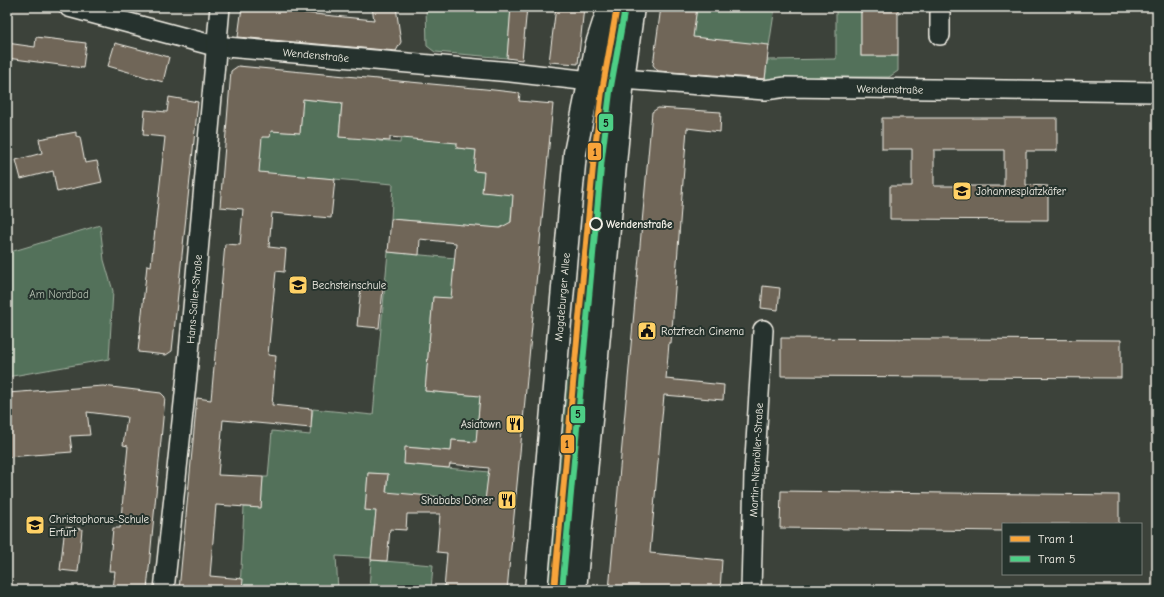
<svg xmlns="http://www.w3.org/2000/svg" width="1164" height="597" viewBox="0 0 1164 597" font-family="'Comic Neue',sans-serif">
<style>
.green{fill:#52715a;stroke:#a3b1a1}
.building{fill:#6f6658;stroke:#f4f1e8;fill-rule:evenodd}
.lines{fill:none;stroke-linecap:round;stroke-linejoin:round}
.minor-casing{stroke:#f4f1e8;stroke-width:22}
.secondary-casing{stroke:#f4f1e8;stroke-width:25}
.minor{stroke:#26332d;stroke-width:19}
.secondary{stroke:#26332d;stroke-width:22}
.tram-1-casing{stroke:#26332d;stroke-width:9}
.tram-2-casing{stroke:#26332d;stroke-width:9}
.tram-1{stroke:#f7a43a;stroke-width:6}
.tram-2{stroke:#4dcf86;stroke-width:6}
.stop-dot{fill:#26332d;stroke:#f4f1e8;stroke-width:2}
.labels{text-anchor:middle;stroke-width:4;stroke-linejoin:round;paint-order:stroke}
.street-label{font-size:11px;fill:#f4f1e8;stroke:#26332d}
.poi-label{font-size:11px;fill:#f4f1e8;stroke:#26332d;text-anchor:start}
.stop-label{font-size:11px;font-weight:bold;fill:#f4f1e8;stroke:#26332d;text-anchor:start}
.park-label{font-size:11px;fill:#b3beaf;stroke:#26332d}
.line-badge{stroke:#26332d;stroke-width:1.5}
.pale-badge-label{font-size:11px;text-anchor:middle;font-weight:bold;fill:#111}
</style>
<rect width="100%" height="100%" fill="#3c423a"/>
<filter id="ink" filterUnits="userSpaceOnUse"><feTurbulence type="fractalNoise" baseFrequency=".025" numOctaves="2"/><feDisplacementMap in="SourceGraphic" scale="8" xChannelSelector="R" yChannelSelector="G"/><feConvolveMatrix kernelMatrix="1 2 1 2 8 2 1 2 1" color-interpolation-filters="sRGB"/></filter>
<g filter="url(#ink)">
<!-- green -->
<g class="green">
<path d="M 426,7 L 511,7 L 507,58 L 435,52 L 427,46 Z"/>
<path d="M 697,7 L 775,7 L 769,46 L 683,45 L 687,18 L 695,19 Z"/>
<path d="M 836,7 L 861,7 L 861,56 L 898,56 L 898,71 L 889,77 L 821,77 L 765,81 L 767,60 L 836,59 Z"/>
<path d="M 292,98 L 342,103 L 339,137 L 350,138 L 379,134 L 379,141 L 400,143 L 403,108 L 459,116 L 457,148 L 476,150 L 474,171 L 512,175 L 514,184 L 510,229 L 391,219 L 393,184 L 251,172 L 257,136 L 270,137 L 271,129 L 272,131 L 300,133 L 302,111 Z"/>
<path d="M 595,164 L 600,164 L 582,362 L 577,362 Z"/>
<path d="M 100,225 L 104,260 L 113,291 L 109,359 L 7,377 L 7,253 Z"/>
<path d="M 388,252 L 455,258 L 456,299 L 433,297 L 425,391 L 480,396 L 475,454 L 470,453 L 471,441 L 452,440 L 451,451 L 406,447 L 404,464 L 489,472 L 485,501 L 385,512 L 388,474 L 368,473 L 365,510 L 376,511 L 371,558 L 336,556 L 338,590 L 240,590 L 244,507 L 261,507 L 263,477 L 268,477 L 272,431 L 310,435 L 313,409 L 373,415 Z"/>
<path d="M 566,370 L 590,372 L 568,590 L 542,590 Z"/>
<path d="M 371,560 L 433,565 L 431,590 L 369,590 Z"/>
</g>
<!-- building -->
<g class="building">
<path d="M 242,7 L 282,7 L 304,13 L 374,20 L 372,7 L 396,7 L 401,42 L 396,51 L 238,37 Z"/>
<path d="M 511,7 L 527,7 L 522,60 L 507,58 Z"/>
<path d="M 556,7 L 584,7 L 578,64 L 549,62 Z"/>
<path d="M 661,7 L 697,7 L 693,37 L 769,45 L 765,79 L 658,71 L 653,65 Z"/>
<rect x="861" y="7" width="37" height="49"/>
<path d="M 36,37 L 86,43 L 83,68 L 7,58 L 7,43 L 35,47 Z"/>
<path d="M 115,43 L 169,57 L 163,82 L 108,66 Z"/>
<path d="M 238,66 L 485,89 L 520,93 L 519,101 L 553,104 L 507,590 L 444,590 L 447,553 L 437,552 L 440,514 L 407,514 L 406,530 L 390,529 L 387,561 L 371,560 L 376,511 L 365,510 L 368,473 L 388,474 L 386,492 L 485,501 L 489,468 L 450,464 L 449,468 L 404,464 L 405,447 L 451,451 L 452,440 L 476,442 L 480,396 L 425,391 L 433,297 L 451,298 L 456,243 L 420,239 L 419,255 L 388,252 L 391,219 L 500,228 L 511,222 L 513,195 L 482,192 L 484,172 L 474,171 L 476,150 L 457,148 L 457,143 L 390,137 L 390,141 L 339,137 L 342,103 L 303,99 L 300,133 L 271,131 L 270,137 L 262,137 L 259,172 L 335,179 L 331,218 L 272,213 L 269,247 L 286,249 L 284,272 L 276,271 L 268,355 L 276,356 L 272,405 L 312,409 L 311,428 L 223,420 L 218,475 L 263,477 L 261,508 L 216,505 L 210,576 L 243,579 L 242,590 L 179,590 L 197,398 L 211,400 L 225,244 L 240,245 L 243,209 L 220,207 L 231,71 Z"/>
<path d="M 169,97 L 198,102 L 172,351 L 166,355 L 138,352 L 147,265 L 151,266 L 165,137 L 143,135 L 145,110 L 167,112 Z"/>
<path d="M 658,108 L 721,112 L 720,132 L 687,128 L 671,343 L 669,343 L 666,379 L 724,385 L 723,400 L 664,395 L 650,553 L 722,560 L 720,590 L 646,588 L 646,590 L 609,590 L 652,112 Z"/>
<path d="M 882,118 L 1057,118 L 1057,151 L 1026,151 L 1026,185 L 1048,186 L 1048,220 L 890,219 L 890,186 L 912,186 L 912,149 L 882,149 ZM 934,150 L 1004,150 L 1004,186 L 934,186 Z"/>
<path d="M 76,132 L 76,136 L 80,137 L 85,163 L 97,161 L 102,182 L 57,192 L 53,171 L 21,179 L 16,160 L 42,153 L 39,139 Z"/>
<path d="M 763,286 L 780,288 L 778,310 L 761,308 Z"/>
<path d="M 361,287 L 383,289 L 379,328 L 357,326 Z"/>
<path d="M 781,338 L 1121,340 L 1121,378 L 781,376 Z"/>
<path d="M 103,386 L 161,393 L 165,397 L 147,590 L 113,590 L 115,571 L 109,571 L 113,528 L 120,528 L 128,446 L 123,445 L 127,417 L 87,412 L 90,435 L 70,436 L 72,452 L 7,457 L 7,393 Z"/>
<path d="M 781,491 L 1119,495 L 1119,524 L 1003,524 L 1003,531 L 780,528 Z"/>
<path d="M 65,527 L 82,529 L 78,572 L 60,570 Z"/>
</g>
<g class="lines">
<!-- minor casing -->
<g class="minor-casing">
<g id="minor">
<path d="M 69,7 L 215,46 L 511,72 L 590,81"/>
<path d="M 940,35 L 940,7"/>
<path d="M 623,79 L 765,90 L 786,87 L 1157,92"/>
<path d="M 164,590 L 187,375 L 220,7"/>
<path d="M 751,590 L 754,474 L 763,330"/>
</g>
</g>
<!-- secondary casing -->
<g class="secondary-casing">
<g id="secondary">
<path d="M 536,590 L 575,153 L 597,44 L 609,7"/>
<path d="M 575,590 L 623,79 L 633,7"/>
</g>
</g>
<!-- minor -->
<use href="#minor" class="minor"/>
<!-- secondary -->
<use href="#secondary" class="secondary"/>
<!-- tram-1 casing -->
<g class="tram-1-casing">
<path id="tram-1" d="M 554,590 L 594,156 L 602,91 L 617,7"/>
</g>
<!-- tram-2 casing -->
<g class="tram-2-casing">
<path id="tram-2" d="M 562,590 L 602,157 L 610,92 L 625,8"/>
</g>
<!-- tram-1 -->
<use href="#tram-1" class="tram-1"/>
<!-- tram-2 -->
<use href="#tram-2" class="tram-2"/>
</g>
</g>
<!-- icons -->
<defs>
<g id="school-square" transform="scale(1)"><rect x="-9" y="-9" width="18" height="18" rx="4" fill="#ffd166" stroke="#26332d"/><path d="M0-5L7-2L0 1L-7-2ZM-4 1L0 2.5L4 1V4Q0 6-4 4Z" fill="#111"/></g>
<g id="civic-square" transform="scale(1)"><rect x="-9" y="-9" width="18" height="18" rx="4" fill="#ffd166" stroke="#26332d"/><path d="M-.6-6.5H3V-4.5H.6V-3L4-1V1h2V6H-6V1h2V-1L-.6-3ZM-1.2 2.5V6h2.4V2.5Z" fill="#111"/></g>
<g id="restaurant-square" transform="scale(1)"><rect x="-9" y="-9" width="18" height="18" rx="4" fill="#ffd166" stroke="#26332d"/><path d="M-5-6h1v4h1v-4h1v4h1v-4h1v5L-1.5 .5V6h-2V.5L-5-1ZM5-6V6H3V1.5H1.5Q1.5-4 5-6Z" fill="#111"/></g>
</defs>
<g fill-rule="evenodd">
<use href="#school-square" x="962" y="191"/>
<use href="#school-square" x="298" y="285"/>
<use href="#civic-square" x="647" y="331"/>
<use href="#restaurant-square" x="515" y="424"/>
<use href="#restaurant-square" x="507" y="500"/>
<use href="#school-square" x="35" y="525"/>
</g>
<!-- markers -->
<circle class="stop-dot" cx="596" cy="224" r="6"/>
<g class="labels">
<!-- street labels -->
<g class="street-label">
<text transform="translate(316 55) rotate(5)" y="4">Wendenstraße</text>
<text transform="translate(890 89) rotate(1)" y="4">Wendenstraße</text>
<text transform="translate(562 297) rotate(-85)" y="4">Magdeburger Allee</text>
<text transform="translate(194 299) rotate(-85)" y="4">Hans-Sailer-Straße</text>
<text transform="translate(756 460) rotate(-87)" y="4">Martin-Niemöller-Straße</text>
</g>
<!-- poi labels -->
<g class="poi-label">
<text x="976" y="195">Johannesplatzkäfer</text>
<text x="312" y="289">Bechsteinschule</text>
<text x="661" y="335">Rotzfrech Cinema</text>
<text x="501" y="428" text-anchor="end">Asiatown</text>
<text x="493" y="504" text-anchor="end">Shababs Döner</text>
<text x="49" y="523">Christophorus-Schule<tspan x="49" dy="13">Erfurt</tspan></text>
</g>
<!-- stop labels -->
<g class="stop-label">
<text x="606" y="228">Wendenstraße</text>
</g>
<!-- park labels -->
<g class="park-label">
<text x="59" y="298">Am Nordbad</text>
</g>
</g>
<g class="line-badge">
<rect x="598" y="113" width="16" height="19" rx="4" fill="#4dcf86"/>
<rect x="587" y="142" width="15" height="19" rx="4" fill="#f7a43a"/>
<rect x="570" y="405" width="16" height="19" rx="4" fill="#4dcf86"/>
<rect x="560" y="434" width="15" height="20" rx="4" fill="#f7a43a"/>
</g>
<g class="pale-badge-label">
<text x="606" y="127">5</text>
<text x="595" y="156">1</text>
<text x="578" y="418">5</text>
<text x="567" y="448">1</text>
</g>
<!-- margin -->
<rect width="1164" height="597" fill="none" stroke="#26332d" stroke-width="24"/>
<rect x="12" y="12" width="1140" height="573" fill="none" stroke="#f4f1e8" stroke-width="1.5" filter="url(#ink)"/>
<!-- legend -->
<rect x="1002" y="523" width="140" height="52" fill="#26332d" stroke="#787f78"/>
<rect x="1010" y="536" width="20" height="6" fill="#f7a43a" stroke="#787f78"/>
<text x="1038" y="543" font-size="12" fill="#f4f1e8">Tram 1</text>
<rect x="1010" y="556" width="20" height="6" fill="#4dcf86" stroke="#787f78"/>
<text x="1038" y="563" font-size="12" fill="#f4f1e8">Tram 5</text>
</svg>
